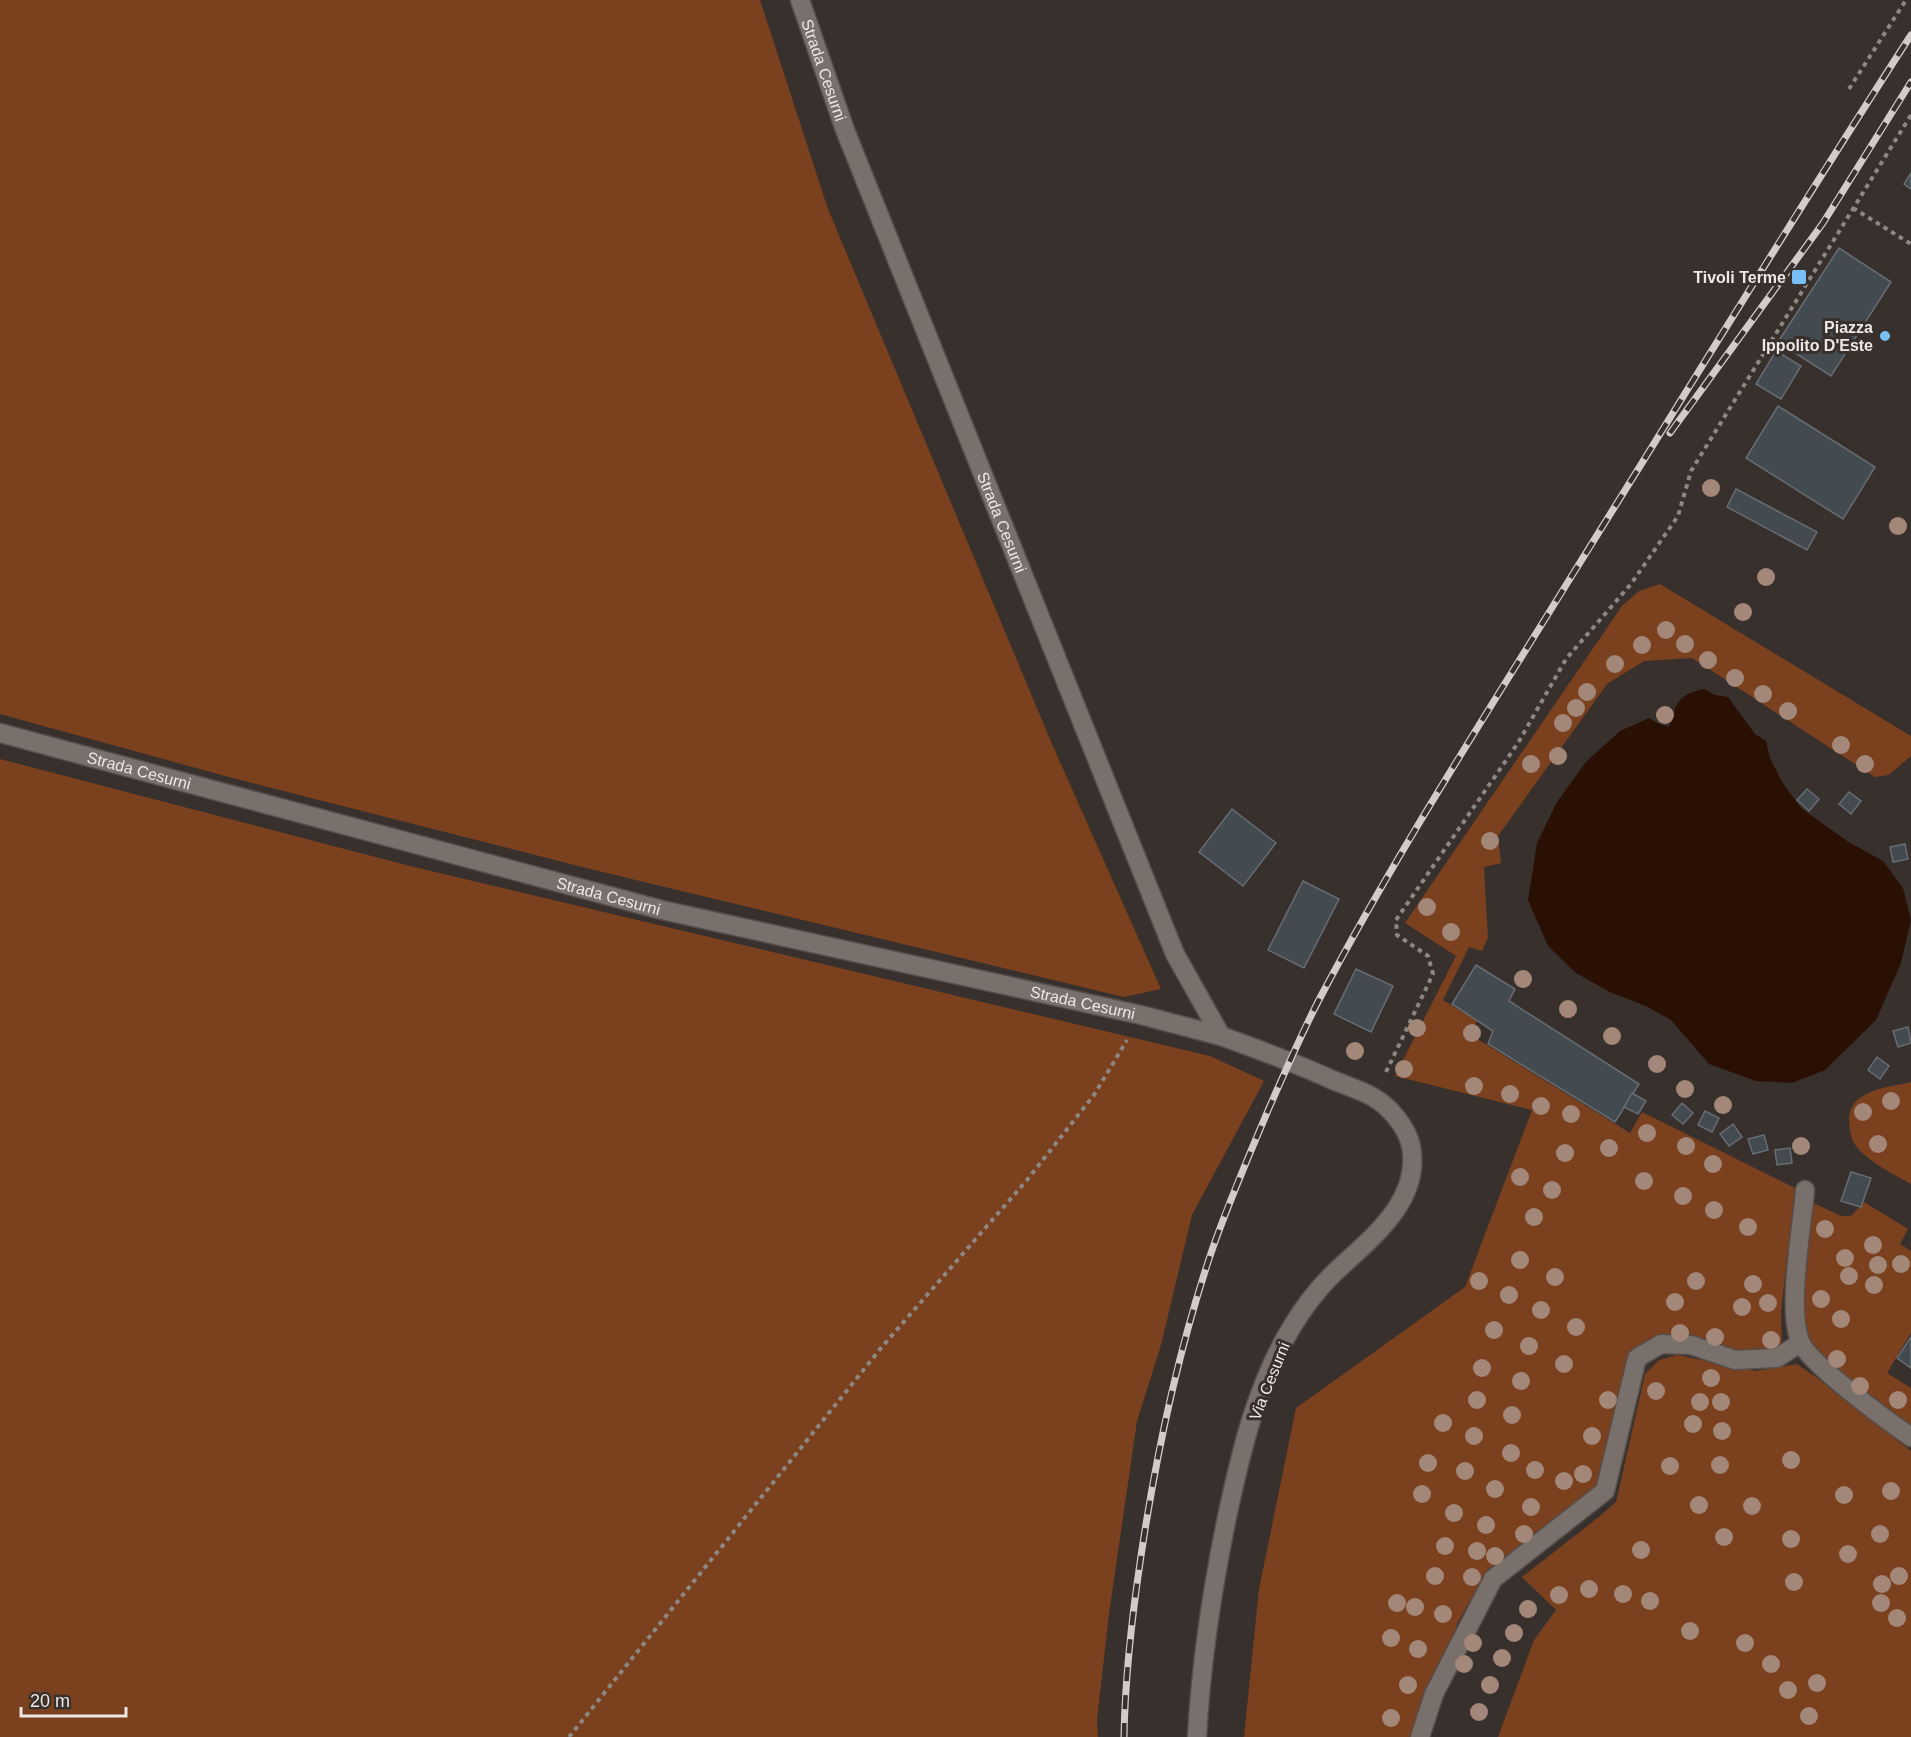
<svg xmlns="http://www.w3.org/2000/svg" width="1911" height="1737" viewBox="0 0 1911 1737" font-family="Arial,sans-serif">
<style>
.green{fill:#7b401d}
.water{fill:#291003}
.building{fill:#434a50;stroke:#666d73;stroke-width:1.5}
.lines{fill:none;stroke-linecap:round;stroke-linejoin:round}
.lane-casing{stroke:#554e4a;stroke-width:21}
.street-casing{stroke:#554e4a;stroke-width:21}
.path{stroke:#8e8884;stroke-width:4;stroke-dasharray:4.5 4.5;stroke-linecap:butt}
.lane{stroke:#79706b;stroke-width:18}
.street{stroke:#79706b;stroke-width:18}
.rail-casing{stroke:#d2ccc9;stroke-width:7}
.rail{stroke:#38302c;stroke-width:4.5;stroke-dasharray:14;stroke-linecap:butt}
.tree{fill:#a38778}
.poi-dot{fill:#78bff8;stroke:#38302c;stroke-width:2}
.labels{text-anchor:middle;stroke-width:6;stroke-linejoin:round;paint-order:stroke}
.street-label{font-size:16px;fill:#ede8e5;stroke:#38302c}
.poi-label{font-size:16px;font-weight:bold;fill:#ede8e5;stroke:#38302c;text-anchor:end}
</style>
<rect width="100%" height="100%" fill="#38302c"/>
<!-- green -->
<g class="green">
<path d="M 0,0 L 760,0 L 828,209 L 1052,744 L 1161,989 L 1124,997 L 590,869 L 225,776 L 0,714 Z"/>
<path d="M 1660,584 L 1911,736 L 1911,756 L 1889,775 L 1875,777 L 1692,658 L 1644,661 L 1607,684 L 1498,836 L 1501,863 L 1484,867 L 1488,938 L 1482,951 L 1469,947 L 1443,1000 L 1477,1021 L 1469,1034 L 1630,1133 L 1642,1112 L 1795,1188 L 1781,1312 L 1782,1347 C 1767,1350 1751,1353 1736,1351 C 1697,1348 1675,1320 1638,1349 L 1598,1486 L 1501,1560 L 1476,1590 L 1458,1622 L 1414,1737 L 1244,1737 L 1259,1589 L 1296,1408 L 1465,1287 L 1532,1110 L 1395,1076 L 1456,956 L 1405,923 L 1622,606 L 1639,591 Z"/>
<path d="M 0,759 L 410,866 L 1210,1056 L 1264,1081 L 1192,1215 L 1161,1345 L 1137,1421 L 1109,1614 L 1097,1720 L 1098,1737 L 0,1737 Z"/>
<path d="M 1911,1082 L 1911,1184 C 1895,1175 1863,1159 1854,1143 C 1850,1137 1850,1128 1849,1120 C 1849,1110 1853,1102 1861,1097 C 1876,1087 1895,1086 1911,1082 Z"/>
<path d="M 1811,1202 L 1841,1216 L 1851,1216 L 1864,1202 L 1908,1229 L 1900,1244 L 1911,1251 L 1911,1333 L 1887,1373 L 1911,1388 L 1911,1432 L 1817,1357 L 1804,1328 L 1799,1299 Z"/>
<path d="M 1677,1355 L 1756,1371 L 1797,1364 L 1816,1377 L 1911,1451 L 1911,1737 L 1498,1737 L 1534,1640 L 1556,1610 L 1522,1577 L 1600,1516 L 1616,1502 L 1645,1374 L 1659,1360 Z"/>
</g>
<!-- water -->
<path class="water" d="M 1704,689 L 1715,695 L 1728,697 L 1755,734 L 1766,741 L 1770,758 L 1782,782 L 1801,808 L 1847,841 L 1883,861 L 1903,888 L 1911,920 L 1901,963 L 1876,1020 L 1825,1070 L 1792,1083 L 1756,1081 L 1709,1064 L 1671,1020 L 1648,1007 L 1610,992 L 1576,973 L 1548,946 L 1528,900 L 1537,843 L 1557,802 L 1586,762 L 1620,731 L 1649,718 L 1659,724 L 1669,727 C 1676,704 1678,694 1704,689 Z"/>
<!-- building -->
<g class="building">
<path d="M 1911,173 L 1911,189 L 1904,184 Z"/>
<path d="M 1839,248 L 1891,282 L 1831,376 L 1778,342 Z"/>
<path d="M 1776,351 L 1801,366 L 1781,399 L 1756,384 Z"/>
<path d="M 1778,406 L 1875,467 L 1843,519 L 1746,458 Z"/>
<path d="M 1736,489 L 1817,532 L 1807,550 L 1727,507 Z"/>
<path d="M 1807,789 L 1819,799 L 1809,811 L 1797,800 Z"/>
<path d="M 1849,792 L 1861,801 L 1851,814 L 1839,804 Z"/>
<path d="M 1232,809 L 1276,843 L 1243,886 L 1199,852 Z"/>
<path d="M 1905,844 L 1908,859 L 1893,862 L 1890,847 Z"/>
<path d="M 1303,881 L 1339,899 L 1304,968 L 1268,950 Z"/>
<path d="M 1476,965 L 1515,989 L 1509,1001 L 1639,1084 L 1615,1122 L 1488,1044 L 1493,1031 L 1452,1004 Z"/>
<path d="M 1356,969 L 1393,986 L 1371,1032 L 1334,1014 Z"/>
<path d="M 1908,1027 L 1911,1043 L 1898,1047 L 1893,1031 Z"/>
<path d="M 1877,1057 L 1889,1066 L 1880,1079 L 1868,1070 Z"/>
<path d="M 1632,1093 L 1646,1101 L 1638,1114 L 1624,1107 Z"/>
<path d="M 1682,1103 L 1693,1113 L 1683,1124 L 1672,1115 Z"/>
<path d="M 1705,1111 L 1719,1118 L 1712,1132 L 1698,1125 Z"/>
<path d="M 1733,1124 L 1742,1137 L 1729,1146 L 1720,1134 Z"/>
<path d="M 1764,1135 L 1768,1150 L 1753,1154 L 1748,1139 Z"/>
<path d="M 1790,1148 L 1792,1163 L 1777,1165 L 1775,1150 Z"/>
<path d="M 1851,1172 L 1871,1178 L 1861,1207 L 1841,1201 Z"/>
<path d="M 1911,1337 L 1911,1368 L 1897,1358 Z"/>
</g>
<g class="lines">
<!-- lane casing -->
<g class="lane-casing">
<g id="lane">
<path d="M 1805,1190 C 1802,1228 1787,1308 1800,1341 C 1807,1362 1889,1422 1911,1437"/>
<path d="M 1420,1737 L 1434,1694 L 1493,1579 L 1605,1491 L 1637,1358 L 1661,1344 L 1691,1345 L 1735,1360 L 1777,1358 L 1800,1343"/>
</g>
</g>
<!-- street casing -->
<g class="street-casing">
<g id="street">
<path id="s1" d="M 800,0 L 845,130 L 1175,954 L 1221,1036 C 1260,1050 1298,1064 1335,1081 C 1347,1086 1361,1090 1373,1097 C 1389,1106 1407,1127 1411,1146 C 1422,1203 1367,1241 1332,1275 C 1317,1290 1304,1307 1293,1325 C 1257,1383 1241,1451 1227,1517 C 1212,1590 1201,1662 1197,1737"/>
<path id="s2" d="M 0,733 L 662,910 L 1141,1015 L 1221,1036"/>
</g>
</g>
<!-- path -->
<g class="path">
<path d="M 1849,89 L 1906,0"/>
<path d="M 1853,208 L 1911,244"/>
<path d="M 1386,1072 L 1433,974 L 1428,956 L 1397,935 L 1396,920 L 1518,743 L 1566,659 L 1631,584 L 1678,516 L 1691,471 L 1911,115"/>
<path d="M 569,1737 L 881,1348 L 1027,1180 L 1094,1095 L 1127,1040"/>
</g>
<!-- lane -->
<use href="#lane" class="lane"/>
<!-- street -->
<use href="#street" class="street"/>
<!-- rail casing -->
<g class="rail-casing">
<g id="rail">
<path d="M 1670,433 L 1823,223 L 1911,82"/>
<path d="M 1124,1737 C 1125,1677 1132,1616 1141,1556 C 1156,1455 1177,1356 1209,1259 C 1226,1208 1248,1158 1269,1108 C 1286,1070 1302,1032 1321,996 C 1397,852 1486,715 1571,577 C 1684,396 1795,214 1911,35"/>
</g>
</g>
<!-- rail -->
<use href="#rail" class="rail"/>
</g>
<!-- trees -->
<g class="tree">
<circle cx="1711" cy="488" r="9"/>
<circle cx="1898" cy="526" r="9"/>
<circle cx="1766" cy="577" r="9"/>
<circle cx="1743" cy="612" r="9"/>
<circle cx="1666" cy="630" r="9"/>
<circle cx="1685" cy="644" r="9"/>
<circle cx="1642" cy="645" r="9"/>
<circle cx="1708" cy="660" r="9"/>
<circle cx="1615" cy="664" r="9"/>
<circle cx="1735" cy="678" r="9"/>
<circle cx="1587" cy="692" r="9"/>
<circle cx="1763" cy="694" r="9"/>
<circle cx="1576" cy="708" r="9"/>
<circle cx="1788" cy="711" r="9"/>
<circle cx="1665" cy="715" r="9"/>
<circle cx="1563" cy="723" r="9"/>
<circle cx="1841" cy="745" r="9"/>
<circle cx="1558" cy="756" r="9"/>
<circle cx="1531" cy="764" r="9"/>
<circle cx="1865" cy="764" r="9"/>
<circle cx="1490" cy="841" r="9"/>
<circle cx="1427" cy="907" r="9"/>
<circle cx="1451" cy="932" r="9"/>
<circle cx="1523" cy="979" r="9"/>
<circle cx="1568" cy="1009" r="9"/>
<circle cx="1417" cy="1028" r="9"/>
<circle cx="1472" cy="1033" r="9"/>
<circle cx="1612" cy="1036" r="9"/>
<circle cx="1355" cy="1051" r="9"/>
<circle cx="1657" cy="1064" r="9"/>
<circle cx="1404" cy="1069" r="9"/>
<circle cx="1474" cy="1086" r="9"/>
<circle cx="1685" cy="1089" r="9"/>
<circle cx="1510" cy="1094" r="9"/>
<circle cx="1891" cy="1101" r="9"/>
<circle cx="1723" cy="1105" r="9"/>
<circle cx="1541" cy="1106" r="9"/>
<circle cx="1863" cy="1112" r="9"/>
<circle cx="1571" cy="1114" r="9"/>
<circle cx="1647" cy="1133" r="9"/>
<circle cx="1878" cy="1144" r="9"/>
<circle cx="1686" cy="1146" r="9"/>
<circle cx="1801" cy="1146" r="9"/>
<circle cx="1609" cy="1148" r="9"/>
<circle cx="1565" cy="1153" r="9"/>
<circle cx="1713" cy="1164" r="9"/>
<circle cx="1520" cy="1177" r="9"/>
<circle cx="1644" cy="1181" r="9"/>
<circle cx="1552" cy="1190" r="9"/>
<circle cx="1683" cy="1196" r="9"/>
<circle cx="1714" cy="1210" r="9"/>
<circle cx="1534" cy="1217" r="9"/>
<circle cx="1748" cy="1227" r="9"/>
<circle cx="1825" cy="1229" r="9"/>
<circle cx="1873" cy="1245" r="9"/>
<circle cx="1845" cy="1258" r="9"/>
<circle cx="1520" cy="1260" r="9"/>
<circle cx="1901" cy="1264" r="9"/>
<circle cx="1878" cy="1265" r="9"/>
<circle cx="1849" cy="1276" r="9"/>
<circle cx="1555" cy="1277" r="9"/>
<circle cx="1479" cy="1281" r="9"/>
<circle cx="1696" cy="1281" r="9"/>
<circle cx="1753" cy="1284" r="9"/>
<circle cx="1874" cy="1285" r="9"/>
<circle cx="1509" cy="1295" r="9"/>
<circle cx="1821" cy="1299" r="9"/>
<circle cx="1675" cy="1302" r="9"/>
<circle cx="1768" cy="1303" r="9"/>
<circle cx="1742" cy="1307" r="9"/>
<circle cx="1541" cy="1310" r="9"/>
<circle cx="1841" cy="1319" r="9"/>
<circle cx="1576" cy="1327" r="9"/>
<circle cx="1494" cy="1330" r="9"/>
<circle cx="1680" cy="1333" r="9"/>
<circle cx="1715" cy="1337" r="9"/>
<circle cx="1771" cy="1340" r="9"/>
<circle cx="1529" cy="1346" r="9"/>
<circle cx="1837" cy="1359" r="9"/>
<circle cx="1564" cy="1364" r="9"/>
<circle cx="1482" cy="1368" r="9"/>
<circle cx="1711" cy="1378" r="9"/>
<circle cx="1521" cy="1381" r="9"/>
<circle cx="1860" cy="1386" r="9"/>
<circle cx="1656" cy="1391" r="9"/>
<circle cx="1477" cy="1400" r="9"/>
<circle cx="1608" cy="1400" r="9"/>
<circle cx="1898" cy="1400" r="9"/>
<circle cx="1700" cy="1402" r="9"/>
<circle cx="1721" cy="1402" r="9"/>
<circle cx="1512" cy="1415" r="9"/>
<circle cx="1443" cy="1423" r="9"/>
<circle cx="1693" cy="1424" r="9"/>
<circle cx="1722" cy="1431" r="9"/>
<circle cx="1474" cy="1436" r="9"/>
<circle cx="1592" cy="1436" r="9"/>
<circle cx="1511" cy="1453" r="9"/>
<circle cx="1791" cy="1460" r="9"/>
<circle cx="1428" cy="1463" r="9"/>
<circle cx="1720" cy="1465" r="9"/>
<circle cx="1670" cy="1466" r="9"/>
<circle cx="1535" cy="1470" r="9"/>
<circle cx="1465" cy="1471" r="9"/>
<circle cx="1583" cy="1474" r="9"/>
<circle cx="1564" cy="1481" r="9"/>
<circle cx="1495" cy="1489" r="9"/>
<circle cx="1891" cy="1491" r="9"/>
<circle cx="1422" cy="1494" r="9"/>
<circle cx="1844" cy="1495" r="9"/>
<circle cx="1699" cy="1505" r="9"/>
<circle cx="1752" cy="1506" r="9"/>
<circle cx="1531" cy="1507" r="9"/>
<circle cx="1454" cy="1513" r="9"/>
<circle cx="1486" cy="1525" r="9"/>
<circle cx="1524" cy="1534" r="9"/>
<circle cx="1880" cy="1534" r="9"/>
<circle cx="1724" cy="1537" r="9"/>
<circle cx="1791" cy="1539" r="9"/>
<circle cx="1445" cy="1546" r="9"/>
<circle cx="1641" cy="1550" r="9"/>
<circle cx="1477" cy="1551" r="9"/>
<circle cx="1848" cy="1554" r="9"/>
<circle cx="1495" cy="1556" r="9"/>
<circle cx="1435" cy="1576" r="9"/>
<circle cx="1899" cy="1576" r="9"/>
<circle cx="1472" cy="1577" r="9"/>
<circle cx="1794" cy="1582" r="9"/>
<circle cx="1882" cy="1584" r="9"/>
<circle cx="1589" cy="1589" r="9"/>
<circle cx="1623" cy="1594" r="9"/>
<circle cx="1559" cy="1595" r="9"/>
<circle cx="1650" cy="1601" r="9"/>
<circle cx="1397" cy="1603" r="9"/>
<circle cx="1881" cy="1603" r="9"/>
<circle cx="1415" cy="1607" r="9"/>
<circle cx="1528" cy="1609" r="9"/>
<circle cx="1443" cy="1614" r="9"/>
<circle cx="1897" cy="1618" r="9"/>
<circle cx="1690" cy="1631" r="9"/>
<circle cx="1514" cy="1633" r="9"/>
<circle cx="1391" cy="1638" r="9"/>
<circle cx="1473" cy="1643" r="9"/>
<circle cx="1745" cy="1643" r="9"/>
<circle cx="1418" cy="1649" r="9"/>
<circle cx="1502" cy="1658" r="9"/>
<circle cx="1464" cy="1664" r="9"/>
<circle cx="1771" cy="1664" r="9"/>
<circle cx="1817" cy="1683" r="9"/>
<circle cx="1408" cy="1685" r="9"/>
<circle cx="1490" cy="1685" r="9"/>
<circle cx="1788" cy="1690" r="9"/>
<circle cx="1479" cy="1712" r="9"/>
<circle cx="1809" cy="1716" r="9"/>
<circle cx="1391" cy="1718" r="9"/>
</g>
<!-- markers -->
<g class="poi-dot">
<rect x="1791" y="269" width="16" height="16" rx="3"/>
<circle cx="1885" cy="336" r="6"/>
</g>
<g class="labels">
<!-- street labels -->
<g class="street-label">
<text dy="6" stroke="none"><textPath href="#s1" startOffset="74">Strada Cesurni</textPath></text>
<text dy="6" stroke="none"><textPath href="#s1" startOffset="560">Strada Cesurni</textPath></text>
<text dy="6" stroke="none"><textPath href="#s2" startOffset="144">Strada Cesurni</textPath></text>
<text dy="6" stroke="none"><textPath href="#s2" startOffset="630">Strada Cesurni</textPath></text>
<text dy="6" stroke="none"><textPath href="#s2" startOffset="1116">Strada Cesurni</textPath></text>
<text transform="translate(1269 1381) rotate(-68)" y="6">Via Cesurni</text>
</g>
<!-- poi labels -->
<g class="poi-label">
<text x="1786" y="283">Tivoli Terme</text>
<text x="1873" y="333">Piazza<tspan x="1873" dy="18">Ippolito D'Este</tspan></text>
</g>
</g>
<!-- scale -->
<path d="M21 1707v9h105v-9" fill="none" stroke="#ede8e5" stroke-width="3"/>
<text x="30" y="1707" font-size="18" fill="#ede8e5" stroke="#38302c" stroke-width="4.5" paint-order="stroke">20 m</text>
</svg>
